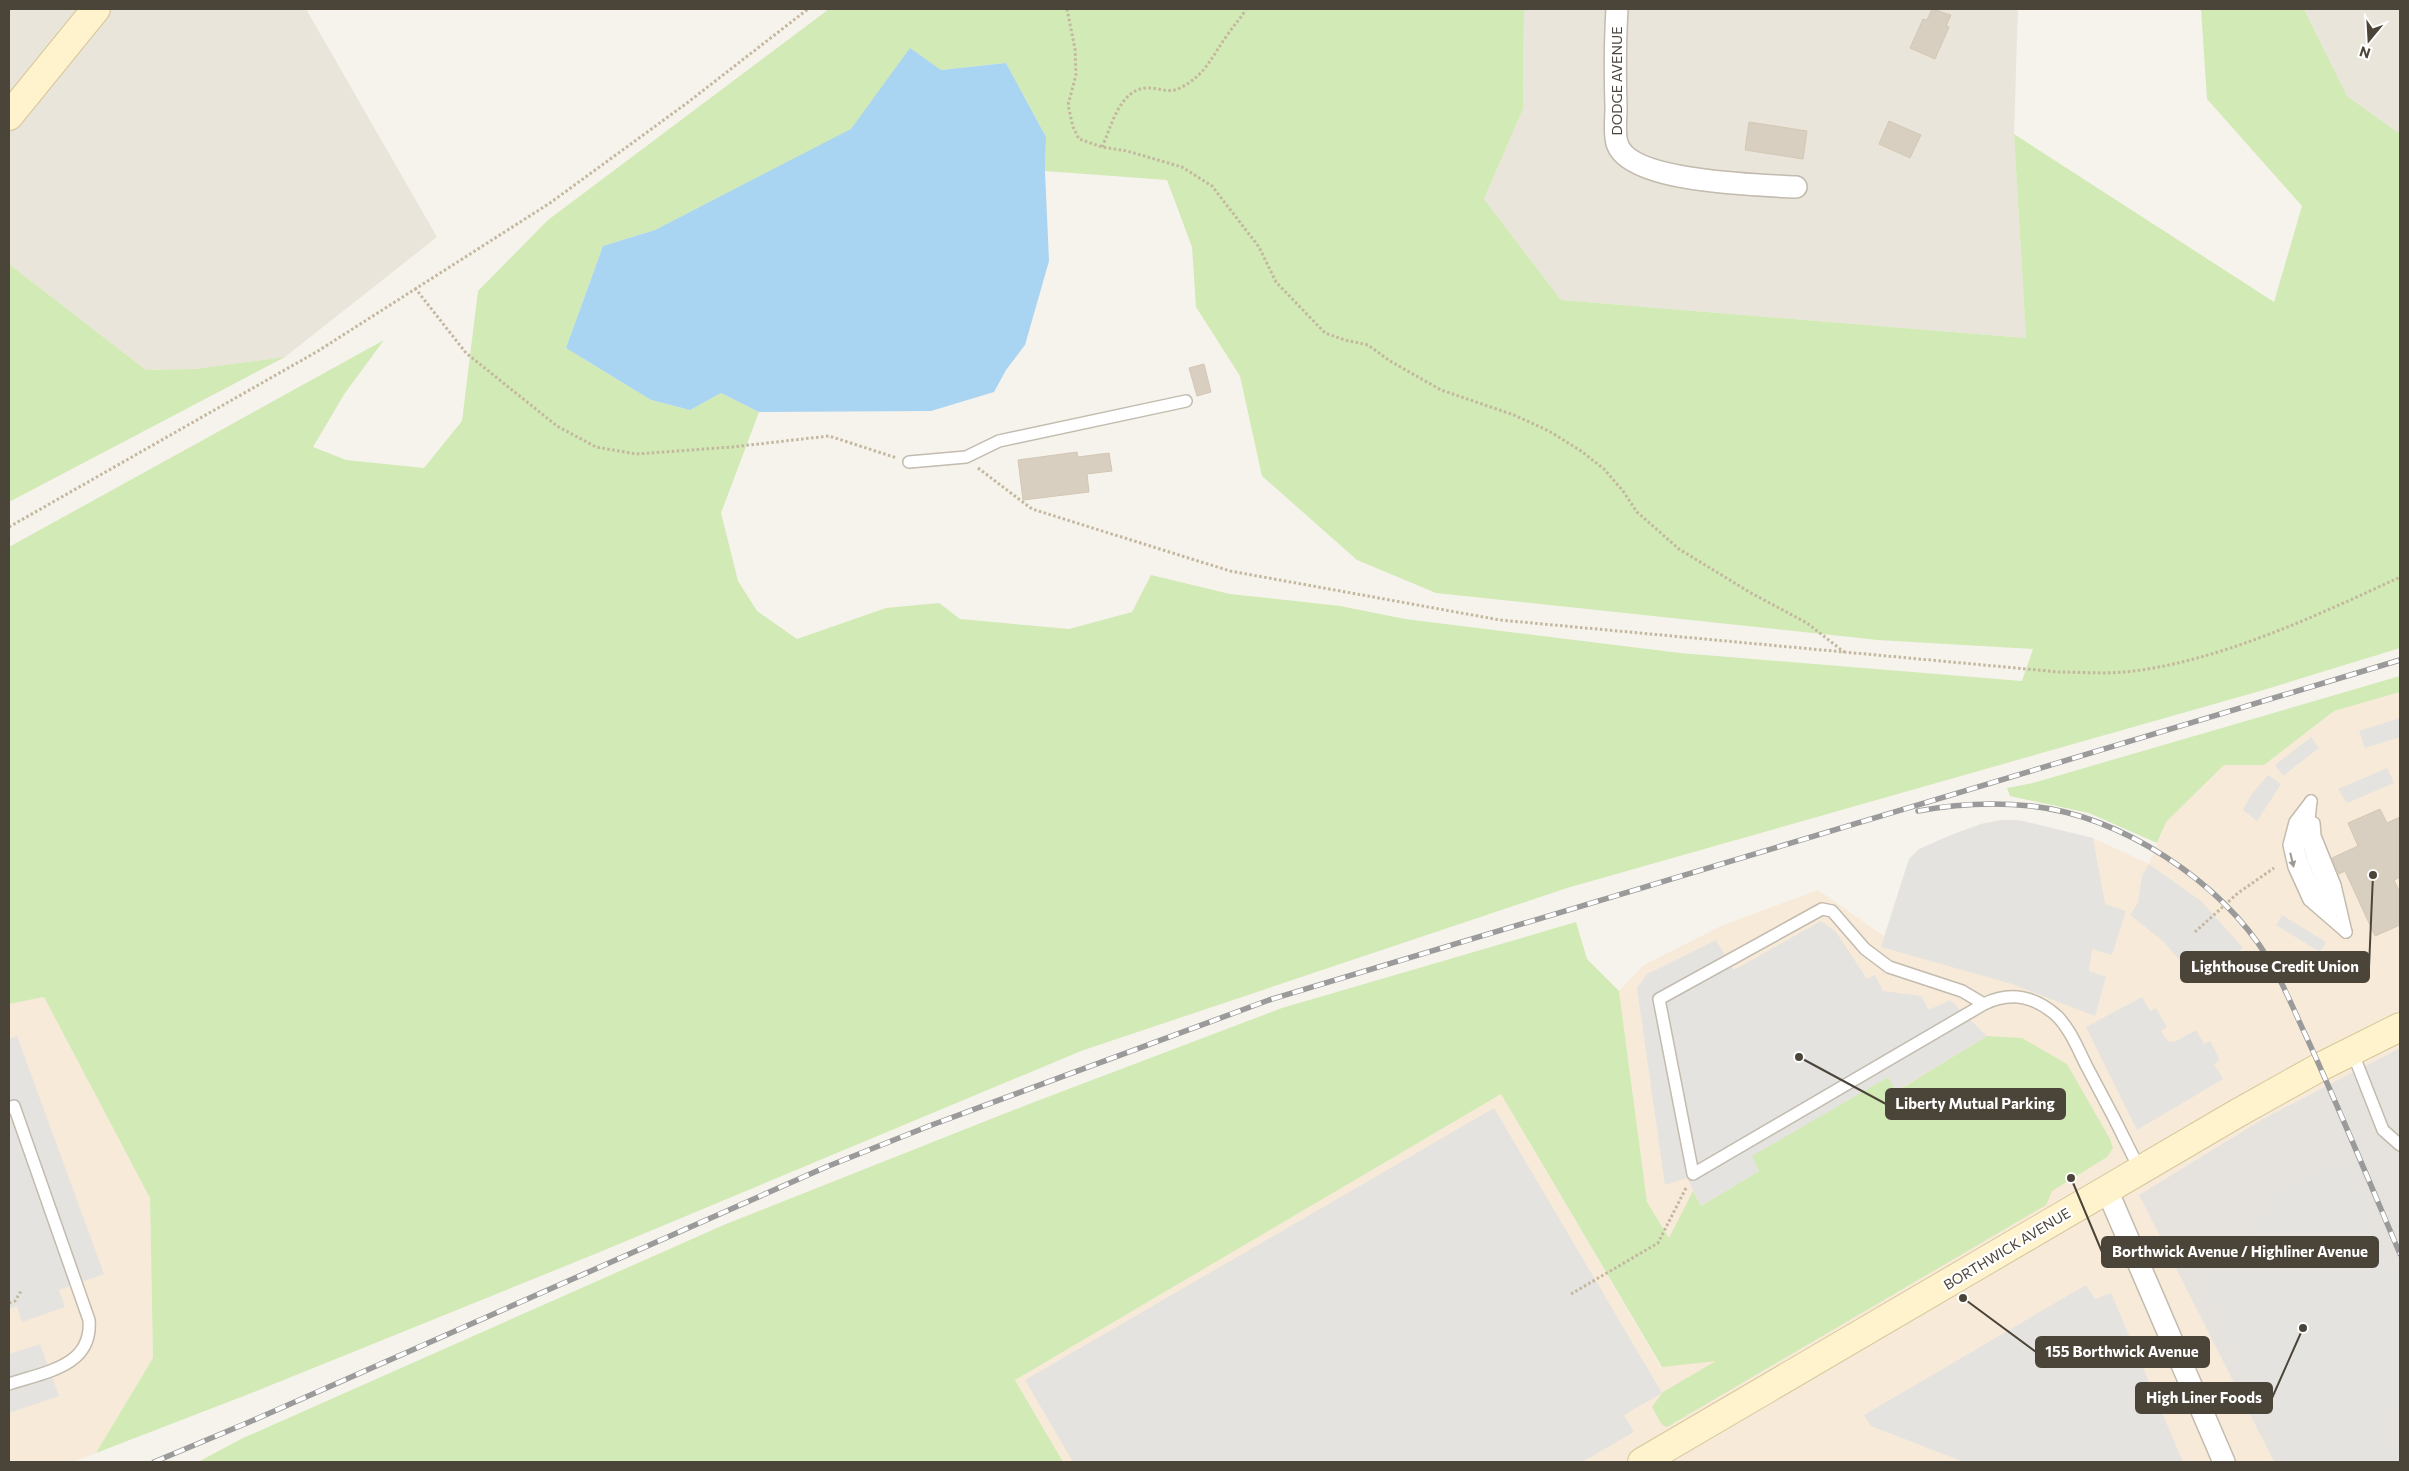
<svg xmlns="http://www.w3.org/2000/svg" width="2409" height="1471" viewBox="0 0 2409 1471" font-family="Commissioner,sans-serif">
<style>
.residential{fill:#eae5da}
.commercial{fill:#f7ead8}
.industrial{fill:#e6e2dd}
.green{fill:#d2eab5;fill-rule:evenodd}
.parking{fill:#e5e3e0}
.water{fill:#a9d4f2}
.building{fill:#d8cfc1;stroke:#d3c7b4}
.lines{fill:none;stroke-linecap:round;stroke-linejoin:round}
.lane-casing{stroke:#c2bbae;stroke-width:14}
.street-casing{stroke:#c2bbae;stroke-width:24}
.secondary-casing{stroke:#d6c79b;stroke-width:30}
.path{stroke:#c4b79f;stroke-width:3;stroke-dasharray:2.5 2.5;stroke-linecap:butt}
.lane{stroke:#fff;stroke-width:11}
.street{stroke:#fff;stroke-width:21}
.secondary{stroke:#fff3cd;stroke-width:28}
.rail-casing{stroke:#9a9a9a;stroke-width:5.5}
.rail{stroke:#fff;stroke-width:4;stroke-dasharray:11;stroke-linecap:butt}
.oneway{fill:#9c9892}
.labels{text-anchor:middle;stroke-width:4.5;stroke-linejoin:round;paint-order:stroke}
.street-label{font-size:14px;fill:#4b4439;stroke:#fff}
.leader{fill:none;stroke:#4b4439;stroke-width:2}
.callout-dot{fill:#4b4439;stroke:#fff;stroke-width:2}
.callout{fill:#4b4439;stroke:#4b4439;stroke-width:2}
.callout-label{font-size:15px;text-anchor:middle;font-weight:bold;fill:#fff}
</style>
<rect width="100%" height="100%" fill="#f6f3ec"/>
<!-- residential -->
<g class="residential">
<path d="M 9,9 L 306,9 L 437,237 L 285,357 L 195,369 L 146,370 L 9,264 Z"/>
<path d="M 1524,9 L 2018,9 L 2014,134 L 2026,338 L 1561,300 L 1484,199 L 1523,109 Z"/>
<path d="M 2304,9 L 2400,9 L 2400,134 L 2347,96 Z"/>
</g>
<!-- commercial -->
<g class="commercial">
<path d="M 2400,692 L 2400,1048 L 2263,1119 L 2139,1195 L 2274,1462 L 1063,1462 L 1015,1380 L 1501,1094 L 1661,1367 L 1683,1260 L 1647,1202 L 1619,991 L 1644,965 L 1721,926 L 1818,890 L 1884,936 L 1909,859 L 1919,849 L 1981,824 L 2001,820 L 2018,820 L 2093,838 L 2149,864 L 2166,822 L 2224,765 L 2264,765 L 2334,711 Z"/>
<path d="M 44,997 L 150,1198 L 153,1358 L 96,1453 L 74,1462 L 9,1462 L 9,1004 Z"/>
</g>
<!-- industrial -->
<path class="industrial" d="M 2400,1048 L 2400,1462 L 2274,1462 L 2139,1195 L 2263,1119 Z"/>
<!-- green -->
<g class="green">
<path d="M 829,9 L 1524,9 L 1523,109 L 1484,199 L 1561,300 L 2026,338 L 2014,134 L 2274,302 L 2302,206 L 2207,99 L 2201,9 L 2304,9 L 2347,96 L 2400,134 L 2400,648 L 2260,691 L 1567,888 L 1081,1051 L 595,1254 L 259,1390 L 96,1453 L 153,1358 L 150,1198 L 44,997 L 9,1004 L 9,547 L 384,340 L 345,393 L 313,447 L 346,460 L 424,468 L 462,421 L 478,291 L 548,220 ZM 910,49 L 941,70 L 1006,63 L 1046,137 L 1045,171 L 1167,180 L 1192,247 L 1196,307 L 1240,376 L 1262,476 L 1357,560 L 1436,593 L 1878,640 L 2033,649 L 2022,681 L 1680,653 L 1405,619 L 1340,606 L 1230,594 L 1151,575 L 1132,612 L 1069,629 L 960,619 L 939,603 L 886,608 L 797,639 L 757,611 L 738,581 L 721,513 L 759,412 L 721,393 L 690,410 L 651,400 L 566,348 L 603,246 L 655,230 L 852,129 Z"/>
<path d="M 9,264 L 146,370 L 195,369 L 285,357 L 9,502 Z"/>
<path d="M 2400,676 L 2400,692 L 2334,711 L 2264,765 L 2224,765 L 2166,822 L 2157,843 L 2089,813 L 2010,796 L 2007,788 L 2033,783 Z"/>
<path d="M 1576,922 L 1587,959 L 1619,991 L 1647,1202 L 1669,1238 L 1693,1191 L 1701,1206 L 1759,1171 L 1751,1156 L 1888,1077 L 1897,1091 L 1987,1036 L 2022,1038 L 2067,1064 L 2110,1139 L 2113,1148 L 2107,1157 L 2052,1191 L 2046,1205 L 1667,1427 L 1662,1425 L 1652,1407 L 1663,1392 L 1716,1361 L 1662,1367 L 1501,1094 L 1015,1380 L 1063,1462 L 198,1462 L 243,1438 L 726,1224 L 1029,1104 L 1282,1008 Z"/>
</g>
<!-- parking -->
<g class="parking">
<path d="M 2400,718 L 2400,737 L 2365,748 L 2359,731 Z"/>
<path d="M 2311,737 L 2319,748 L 2283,776 L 2275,765 Z"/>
<path d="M 2387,768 L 2394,783 L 2347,803 L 2338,789 Z"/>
<path d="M 2268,775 L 2281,784 L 2257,821 L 2243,810 L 2251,795 Z"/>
<path d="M 2001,820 L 2018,820 L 2093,838 L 2105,904 L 2126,911 L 2112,955 L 2092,949 L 2089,971 L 2106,977 L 2095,1016 L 2012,984 L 1881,947 L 1909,859 L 1919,849 L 1951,835 L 1981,824 Z"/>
<path d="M 2149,864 L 2201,901 L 2243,948 L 2196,979 L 2163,941 L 2130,915 L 2138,903 L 2142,876 Z"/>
<path d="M 2282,915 L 2326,942 L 2320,952 L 2276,925 Z"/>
<path d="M 1821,921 L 1836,932 L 1867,979 L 1875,975 L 1883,991 L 1921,996 L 1929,1010 L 1950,1000 L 1987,1036 L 1896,1091 L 1888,1077 L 1752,1156 L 1759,1171 L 1701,1206 L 1687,1178 L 1665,1185 L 1637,988 L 1647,974 L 1716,940 L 1734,970 Z"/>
<path d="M 2142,997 L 2150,1011 L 2156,1008 L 2167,1027 L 2161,1031 L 2168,1041 L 2174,1042 L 2196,1030 L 2204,1044 L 2210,1041 L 2220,1060 L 2214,1064 L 2223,1079 L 2137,1130 L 2086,1027 Z"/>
<path d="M 17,1036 L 104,1274 L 59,1290 L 65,1307 L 22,1322 L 17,1306 L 9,1309 L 9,1039 Z"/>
<path d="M 1494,1108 L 1662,1393 L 1624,1415 L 1634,1432 L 1582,1462 L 1073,1462 L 1025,1380 Z"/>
<path d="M 2348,1163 L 2400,1289 L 2400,1404 L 2376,1414 L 2396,1462 L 2283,1462 L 2206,1282 L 2222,1271 L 2282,1190 Z"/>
<path d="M 2086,1285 L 2095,1299 L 2111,1293 L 2183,1462 L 1964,1462 L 1871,1426 L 1864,1415 Z"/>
<path d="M 40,1344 L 59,1396 L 9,1413 L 9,1354 Z"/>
</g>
<!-- water -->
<path class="water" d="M 910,48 L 941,70 L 1006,63 L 1046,137 L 1045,171 L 1049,261 L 1025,345 L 1006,370 L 994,392 L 931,411 L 759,412 L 721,393 L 690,410 L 651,400 L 566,348 L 603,246 L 655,230 L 851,129 Z"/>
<!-- building -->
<g class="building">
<path d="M 1932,9 L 1951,15 L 1946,26 L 1949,27 L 1935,59 L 1910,48 L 1923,19 L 1927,20 Z"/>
<path d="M 1889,121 L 1921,135 L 1910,158 L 1879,144 Z"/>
<path d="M 1749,122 L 1807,131 L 1803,159 L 1745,150 Z"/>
<path d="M 1204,364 L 1211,392 L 1197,396 L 1189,368 Z"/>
<path d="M 1077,452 L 1078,457 L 1109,453 L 1112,471 L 1087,474 L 1089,492 L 1023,500 L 1018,460 Z"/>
<path d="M 2380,809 L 2387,823 L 2400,817 L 2400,877 L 2394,880 L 2400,893 L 2400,925 L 2375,936 L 2345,871 L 2339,874 L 2332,858 L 2358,846 L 2348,823 Z"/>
</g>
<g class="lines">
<!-- lane casing -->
<g class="lane-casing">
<g id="lane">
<path d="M 909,462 L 966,457 L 999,441 L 1186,401"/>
<path d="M 2311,801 L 2295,822 L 2289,845 L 2294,867 L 2309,900 L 2346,932"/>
<path d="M 2311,801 L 2307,838 L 2313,859 L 2335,911"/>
<path d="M 2302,823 C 2300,829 2298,837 2298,843 C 2300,864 2317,896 2330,912"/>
<path d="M 2314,823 L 2315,836 L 2335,885 L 2346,932"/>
<path d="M 1984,1004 L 1962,991 L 1889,967 L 1865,949 L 1832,911 L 1822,909 L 1659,999 L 1693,1174 L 1984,1004 C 2010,991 2035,996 2057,1016 C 2070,1029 2078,1049 2086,1065 C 2105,1100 2123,1135 2140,1170"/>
<path d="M 2352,1051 L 2383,1130 L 2400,1145"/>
<path d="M 9,1108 L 14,1106 L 89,1320 C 93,1367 44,1372 9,1384"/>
</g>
</g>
<!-- street casing -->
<g class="street-casing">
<g id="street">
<path d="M 1617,9 C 1615,42 1615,75 1616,108 C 1616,119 1614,133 1617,143 C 1628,183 1761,185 1796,187"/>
<path d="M 2107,1190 L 2224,1462"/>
</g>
</g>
<!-- secondary casing -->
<g class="secondary-casing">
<g id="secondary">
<path d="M 9,116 L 96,9"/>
<path d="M 1642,1462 L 2236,1114 L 2320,1067 L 2400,1027"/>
</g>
</g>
<!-- path -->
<g class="path">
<path d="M 1067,9 L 1075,49 L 1076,75 L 1068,105 L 1073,127 L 1079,139 L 1102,147 L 1127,151 L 1182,167 L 1212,186 L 1259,247 L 1276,282 L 1325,333 L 1345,340 L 1368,345 L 1390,361 L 1441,390 L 1514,415 L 1549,431 L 1581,451 L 1604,469 L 1623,491 L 1637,512 L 1679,549 L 1751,593 L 1807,623 L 1844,652"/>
<path d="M 1102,147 C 1111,128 1119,90 1146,88 C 1157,87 1169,94 1180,88 C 1206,75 1212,56 1228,34 C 1234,25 1241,18 1246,9"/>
<path d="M 415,288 L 466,353 L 557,426 L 596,447 L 636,454 L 732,447 L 829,436 L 897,458"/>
<path d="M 978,468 L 1032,509 L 1230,571 L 1500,620 L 2059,672 C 2080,672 2103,674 2124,672 C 2213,664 2319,615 2400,577"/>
<path d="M 9,527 L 318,351 L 550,203 L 687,103 L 808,9"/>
<path d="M 2195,932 L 2238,893 L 2274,868"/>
<path d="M 1571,1294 L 1658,1243 L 1687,1186"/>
<path d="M 9,1303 L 15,1301 L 21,1291"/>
</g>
<!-- lane -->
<use href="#lane" class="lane"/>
<!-- street -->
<use href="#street" class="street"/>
<!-- secondary -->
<use href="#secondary" class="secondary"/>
<!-- rail casing -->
<g class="rail-casing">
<g id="rail">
<path d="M 1918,811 C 1955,804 1994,802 2031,806 C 2122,816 2220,881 2268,958 C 2283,982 2294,1011 2306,1036 C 2339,1108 2369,1181 2400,1254"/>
<path d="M 154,1462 L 247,1423 L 826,1167 L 929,1126 L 1269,1000 L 2400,660"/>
</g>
</g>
<!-- rail -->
<use href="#rail" class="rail"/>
</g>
<!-- one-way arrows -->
<defs><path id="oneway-solid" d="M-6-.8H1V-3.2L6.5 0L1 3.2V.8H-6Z" transform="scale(1.25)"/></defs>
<use class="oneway" href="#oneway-solid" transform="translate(2292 860) rotate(76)"/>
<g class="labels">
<!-- street labels -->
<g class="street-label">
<text transform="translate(1617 81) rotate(-90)" y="5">DODGE AVENUE</text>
<text transform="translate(2007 1249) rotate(-31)" y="5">BORTHWICK AVENUE</text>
</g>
</g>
<!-- callouts -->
<path class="leader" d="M2373 875L2369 967M1799 1057L1886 1104M2071 1178L2102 1252M1963 1298L2036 1352M2303 1328L2272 1398"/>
<g class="callout-dot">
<circle cx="2373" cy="875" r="5"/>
<circle cx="1799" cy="1057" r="5"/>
<circle cx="2071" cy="1178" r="5"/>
<circle cx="1963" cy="1298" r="5"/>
<circle cx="2303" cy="1328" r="5"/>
</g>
<g class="callout">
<rect x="2181" y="952" width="188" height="30" rx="5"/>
<rect x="1886" y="1089" width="179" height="30" rx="5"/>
<rect x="2102" y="1237" width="276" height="30" rx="5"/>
<rect x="2036" y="1337" width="173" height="30" rx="5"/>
<rect x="2136" y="1383" width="136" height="30" rx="5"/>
</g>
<g class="callout-label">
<text x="2275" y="972">Lighthouse Credit Union</text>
<text x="1975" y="1109">Liberty Mutual Parking</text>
<text x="2240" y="1257">Borthwick Avenue / Highliner Avenue</text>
<text x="2122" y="1357">155 Borthwick Avenue</text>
<text x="2204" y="1403">High Liner Foods</text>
</g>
<!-- border -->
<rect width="2409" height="1471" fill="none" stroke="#4b4439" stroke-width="20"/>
<!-- north arrow -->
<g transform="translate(2369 40) rotate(198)" stroke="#ffffff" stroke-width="4" paint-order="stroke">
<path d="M0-4L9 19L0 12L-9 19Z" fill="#4b4439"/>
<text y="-8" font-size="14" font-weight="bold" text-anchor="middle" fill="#4b4439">N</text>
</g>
</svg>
